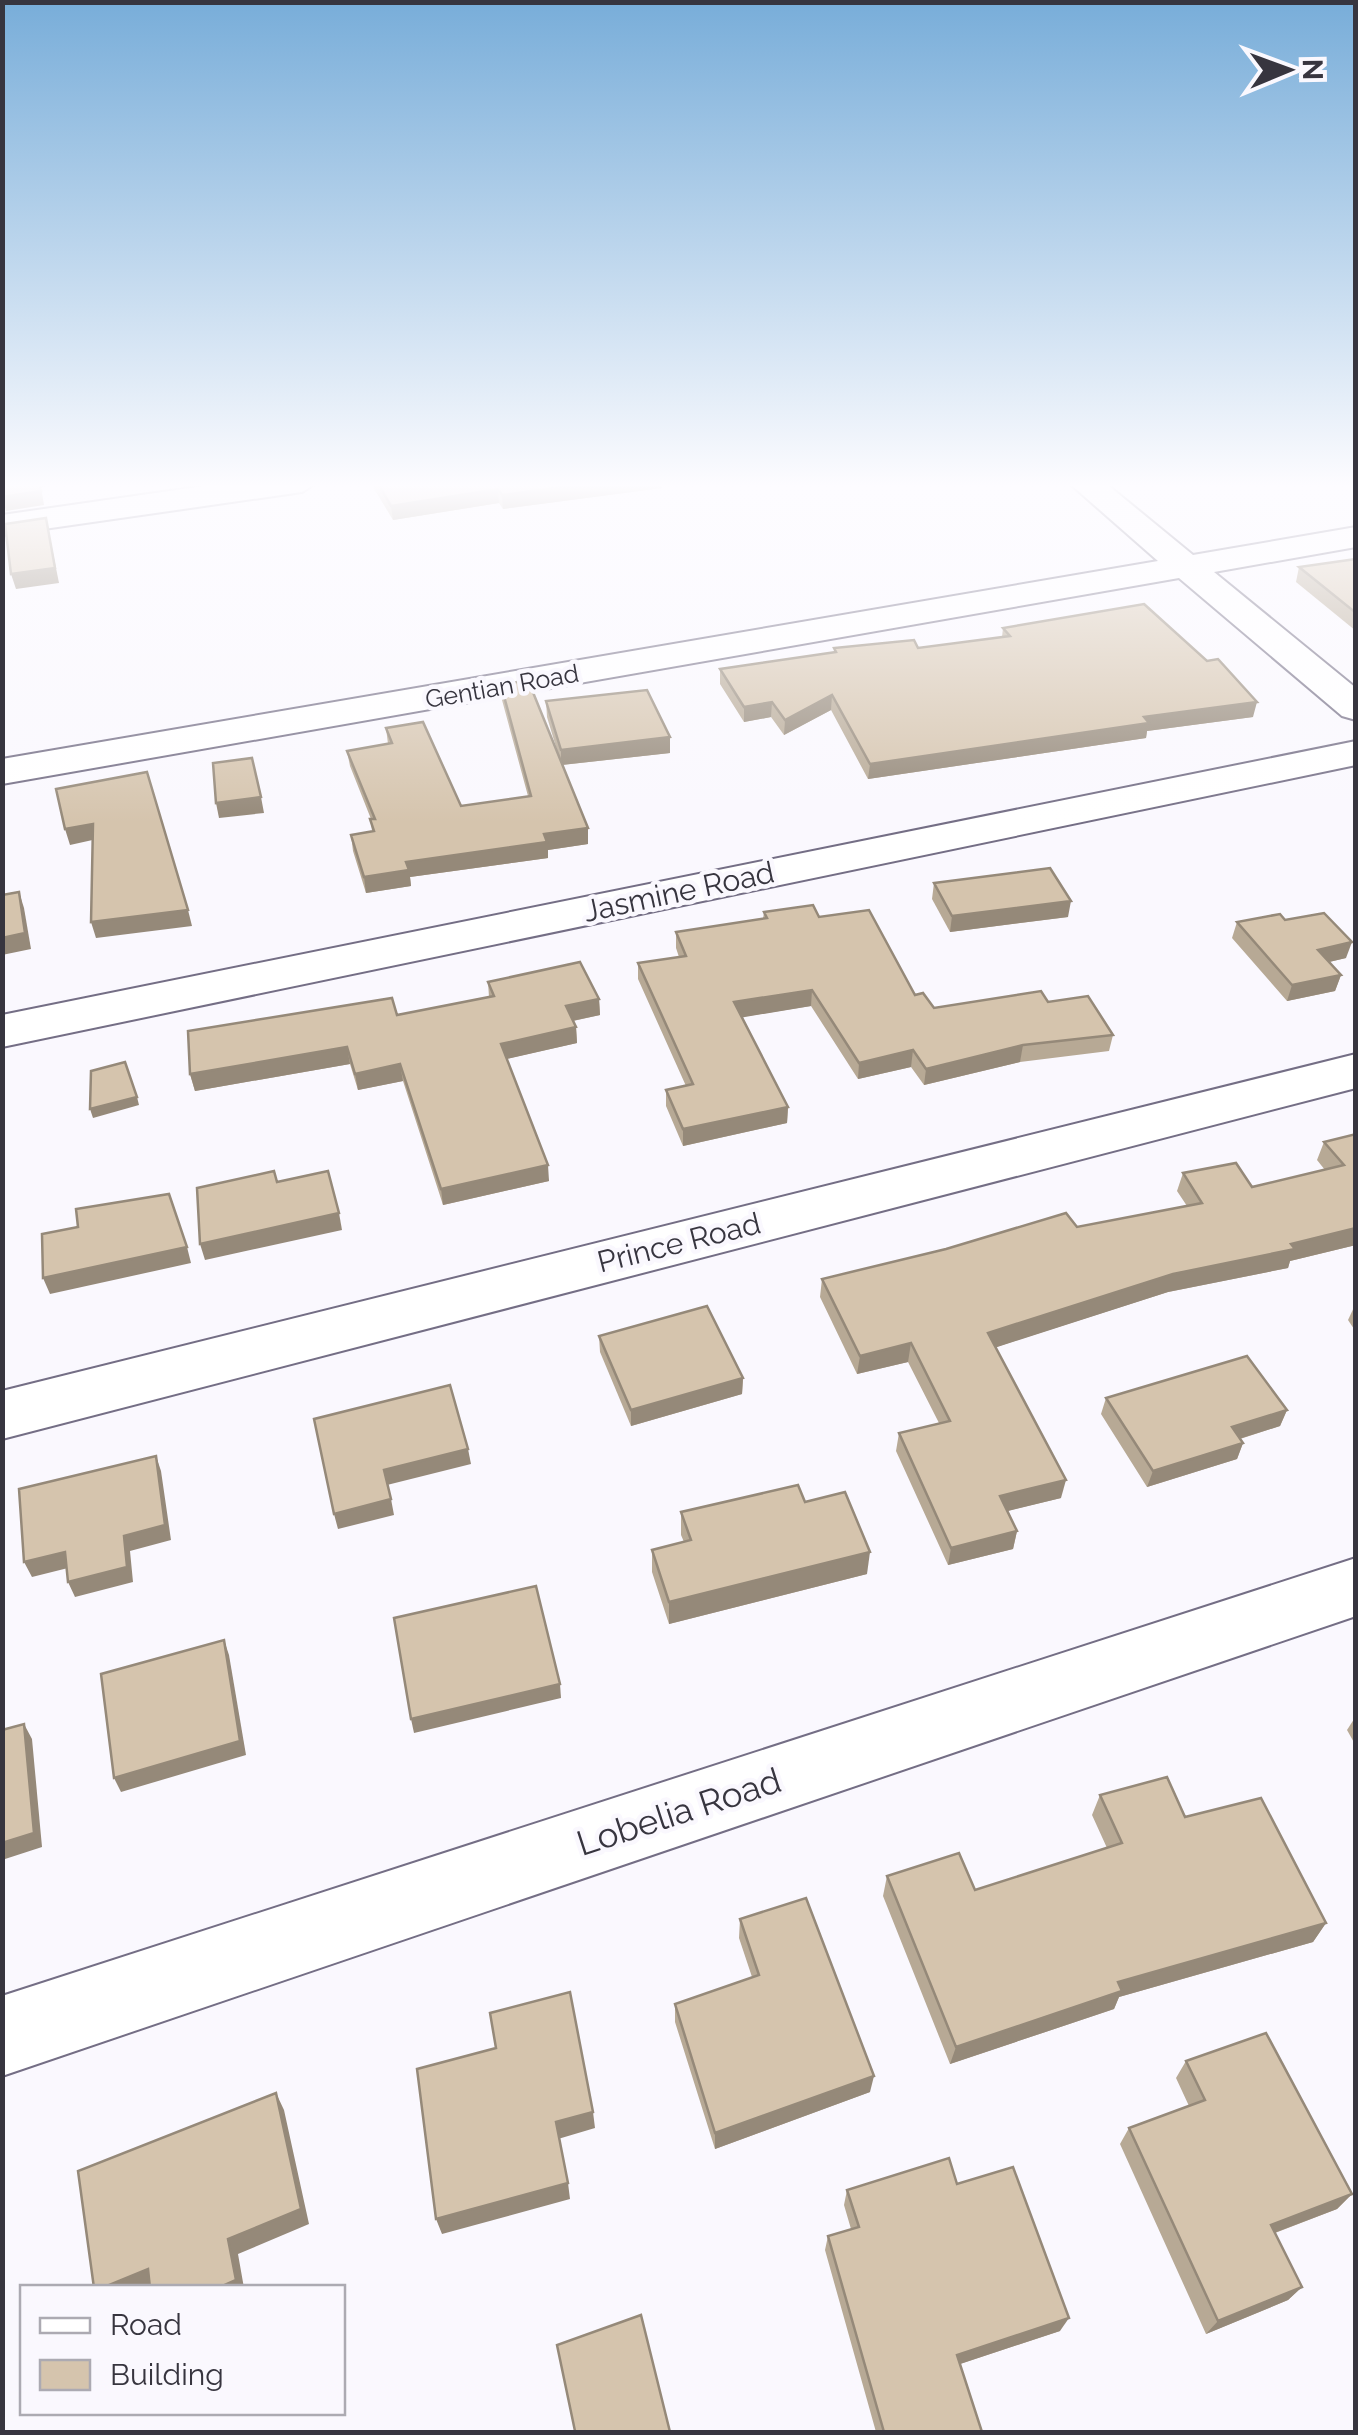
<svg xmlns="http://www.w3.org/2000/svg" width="1358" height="2435" viewBox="0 0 1358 2435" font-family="Raleway,sans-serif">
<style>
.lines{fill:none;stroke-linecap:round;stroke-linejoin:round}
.minor-casing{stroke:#746e85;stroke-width:4}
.minor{fill:#fff;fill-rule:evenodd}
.wall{fill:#b7a995}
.shaded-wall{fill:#958979}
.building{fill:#d5c4ad;stroke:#958979;stroke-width:2.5}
.labels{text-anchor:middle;stroke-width:9;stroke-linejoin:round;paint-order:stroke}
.far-street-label{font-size:25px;fill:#37353f;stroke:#faf8fe}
.street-label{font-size:30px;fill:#37353f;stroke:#faf8fe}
.near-street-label{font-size:35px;fill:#37353f;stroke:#faf8fe}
</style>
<rect width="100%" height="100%" fill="#faf8fe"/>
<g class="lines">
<!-- minor casing -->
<g class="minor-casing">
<g id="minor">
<path d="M 232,482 L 318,482 L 302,492 L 2,535 L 2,515 Z"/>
<path d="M 1068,482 L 1104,482 L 1193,555 L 1356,527 L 1356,547 L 1214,572 L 1356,688 L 1356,720 L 1342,716 L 1179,578 L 2,784 L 2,759 L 1158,561 Z"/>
<path d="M 1356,741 L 1356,765 L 2,1047 L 2,1015 Z"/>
<path d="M 1356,1054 L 1356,1088 L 2,1439 L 2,1391 Z"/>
<path d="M 1356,1558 L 1356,1616 L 2,2076 L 2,1996 Z"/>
</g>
</g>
<!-- minor -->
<use href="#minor" class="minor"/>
</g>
<!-- wall -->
<g class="wall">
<path d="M 370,482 L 662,482 L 662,488 L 503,509 L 499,503 L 393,520 Z"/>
<path d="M 1356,559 L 1356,631 L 1296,582 L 1299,567 Z"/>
<path d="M 1003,628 L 1253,717 L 1147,731 L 1146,738 L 868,779 L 831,710 L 784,735 L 771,717 L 744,722 L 720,684 L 720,669 L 834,652 L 834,648 L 918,648 L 1002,637 Z"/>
<path d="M 501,685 L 559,757 L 547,717 L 546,701 L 670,753 L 562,765 L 588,844 L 548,850 L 548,858 L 410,877 L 411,886 L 366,893 L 353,851 L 351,835 L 372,832 L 371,819 L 350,766 L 347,751 L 388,744 L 386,728 L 461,806 L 528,796 L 502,700 Z"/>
<path d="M 934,883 L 1068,917 L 950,932 L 932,899 Z"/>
<path d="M 764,912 L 819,917 L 915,995 L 934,1008 L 1048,1002 L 1113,1035 L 1109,1051 L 1020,1062 L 924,1085 L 911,1067 L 858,1079 L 811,1006 L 741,1017 L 788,1107 L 787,1123 L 683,1146 L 666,1106 L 666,1090 L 686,1086 L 638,979 L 638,963 L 679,957 L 676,948 L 676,932 L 763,919 Z"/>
<path d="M 1285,920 L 1346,958 L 1329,962 L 1341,975 L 1335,991 L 1287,1001 L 1232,938 L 1237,922 Z"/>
<path d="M 488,982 L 599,999 L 600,1015 L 573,1021 L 576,1027 L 577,1043 L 506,1059 L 549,1181 L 443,1205 L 403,1081 L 358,1090 L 350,1064 L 195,1091 L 190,1074 L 397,1015 L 489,997 Z"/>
<path d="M 1356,1134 L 1356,1245 L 1290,1261 L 1288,1268 L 1168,1292 L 996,1347 L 1061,1498 L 1007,1511 L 1017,1531 L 1013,1549 L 948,1565 L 896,1451 L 899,1433 L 939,1423 L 908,1362 L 857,1374 L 820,1297 L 822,1279 L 1187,1206 L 1177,1191 L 1183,1173 L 1252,1187 L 1325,1170 L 1317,1160 L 1324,1142 Z"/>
<path d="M 1356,1303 L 1356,1332 L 1348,1320 Z"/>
<path d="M 599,1336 L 743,1378 L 742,1394 L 631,1426 L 600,1352 Z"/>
<path d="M 1106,1398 L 1287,1410 L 1280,1426 L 1240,1439 L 1243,1443 L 1237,1459 L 1147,1487 L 1101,1414 Z"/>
<path d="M 805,1502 L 867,1574 L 669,1624 L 652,1572 L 652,1550 L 684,1542 L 681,1535 L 681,1512 Z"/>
<path d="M 1356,1716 L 1356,1746 L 1347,1730 Z"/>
<path d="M 1100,1795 L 1185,1817 L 1326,1923 L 1313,1942 L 1119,1997 L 1114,2009 L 950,2064 L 883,1896 L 887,1876 L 975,1890 L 1107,1848 L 1092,1815 Z"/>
<path d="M 740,1919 L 870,2092 L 715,2149 L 675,2022 L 675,2004 L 752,1977 L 739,1938 Z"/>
<path d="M 1186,2061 L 1352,2194 L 1337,2209 L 1275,2233 L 1302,2287 L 1288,2300 L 1206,2334 L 1120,2144 L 1129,2128 L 1189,2106 L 1176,2078 Z"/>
<path d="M 957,2184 L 1060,2331 L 960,2364 L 982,2432 L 876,2432 L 825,2250 L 828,2236 L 851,2229 L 844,2205 L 847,2190 Z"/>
</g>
<!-- shaded-wall -->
<g class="shaded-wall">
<path d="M 39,482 L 62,483 L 41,487 L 44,505 L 6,511 L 2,497 Z"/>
<path d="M 600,482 L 662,482 L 662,488 L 503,509 L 502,495 Z"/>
<path d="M 498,489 L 499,503 L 393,520 L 391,506 Z"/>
<path d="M 46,518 L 59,583 L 16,589 L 11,574 Z"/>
<path d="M 832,695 L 831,710 L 784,735 L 785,720 Z"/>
<path d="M 772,702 L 771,717 L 744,722 L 744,707 Z"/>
<path d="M 1257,702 L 1253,717 L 1147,731 L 1146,738 L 868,779 L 870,764 L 1144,717 Z"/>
<path d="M 670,737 L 670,753 L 561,765 L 561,750 Z"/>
<path d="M 261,797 L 264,813 L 219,818 L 216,803 Z"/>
<path d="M 93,824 L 97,839 L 70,845 L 65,829 Z"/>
<path d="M 588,828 L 588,844 L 548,850 L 548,858 L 410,877 L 411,886 L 366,893 L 364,877 L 406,862 L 544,834 Z"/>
<path d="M 19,892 L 24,908 L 31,949 L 2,955 L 2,938 Z"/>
<path d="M 1071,901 L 1068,917 L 950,932 L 952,916 Z"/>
<path d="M 188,910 L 192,926 L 96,938 L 91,922 Z"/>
<path d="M 1352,942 L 1346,958 L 1312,966 L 1318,950 Z"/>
<path d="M 1341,975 L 1335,991 L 1287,1001 L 1292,985 Z"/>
<path d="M 812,990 L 811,1006 L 733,1019 L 734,1002 Z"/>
<path d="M 599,999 L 600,1015 L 567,1022 L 566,1006 Z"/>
<path d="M 576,1027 L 577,1043 L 502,1060 L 501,1044 Z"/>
<path d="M 1023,1045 L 1020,1062 L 924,1085 L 926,1069 Z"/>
<path d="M 347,1047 L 350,1064 L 195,1091 L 190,1074 Z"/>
<path d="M 913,1050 L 911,1067 L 858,1079 L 859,1063 Z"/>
<path d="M 400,1064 L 403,1081 L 358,1090 L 355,1074 Z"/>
<path d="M 137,1097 L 139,1105 L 93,1118 L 90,1109 Z"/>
<path d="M 788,1107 L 787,1123 L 683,1146 L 683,1129 Z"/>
<path d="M 548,1165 L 549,1181 L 443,1205 L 441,1189 Z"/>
<path d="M 339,1213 L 342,1230 L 205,1260 L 200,1244 Z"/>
<path d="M 1356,1228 L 1356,1245 L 1290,1261 L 1288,1268 L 1168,1292 L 985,1351 L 988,1333 L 1173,1274 Z"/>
<path d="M 187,1247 L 191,1263 L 50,1294 L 43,1278 Z"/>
<path d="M 911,1343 L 908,1362 L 857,1374 L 860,1356 Z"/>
<path d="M 743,1378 L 742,1394 L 631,1426 L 631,1410 Z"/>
<path d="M 1287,1410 L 1280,1426 L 1226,1443 L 1232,1427 Z"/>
<path d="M 1243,1443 L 1237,1459 L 1147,1487 L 1153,1471 Z"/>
<path d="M 468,1449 L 471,1464 L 387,1485 L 384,1470 Z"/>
<path d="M 156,1456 L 161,1471 L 171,1540 L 130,1551 L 133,1582 L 75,1597 L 68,1582 L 124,1536 Z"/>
<path d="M 1066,1480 L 1061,1498 L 996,1514 L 1000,1496 Z"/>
<path d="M 391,1499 L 394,1515 L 338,1529 L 334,1514 Z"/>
<path d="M 1017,1531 L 1013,1549 L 948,1565 L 951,1548 Z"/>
<path d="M 65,1552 L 72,1567 L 32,1577 L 24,1562 Z"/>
<path d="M 870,1552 L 867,1574 L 669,1624 L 669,1602 Z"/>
<path d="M 224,1640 L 229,1655 L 246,1755 L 121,1792 L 114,1778 Z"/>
<path d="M 560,1684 L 561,1698 L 414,1733 L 411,1719 Z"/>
<path d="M 24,1724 L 32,1739 L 42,1847 L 2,1860 L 2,1843 Z"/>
<path d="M 1326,1923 L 1313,1942 L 1119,1997 L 1114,2009 L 950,2064 L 956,2047 L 1118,1982 Z"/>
<path d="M 874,2076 L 870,2092 L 715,2149 L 715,2133 Z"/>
<path d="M 276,2093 L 284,2110 L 309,2224 L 238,2254 L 244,2288 L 218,2288 L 228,2239 Z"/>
<path d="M 593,2112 L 595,2128 L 558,2139 L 556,2122 Z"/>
<path d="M 568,2183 L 570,2199 L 442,2234 L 436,2219 Z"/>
<path d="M 1352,2194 L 1337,2209 L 1258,2239 L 1271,2225 Z"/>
<path d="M 148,2269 L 159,2283 L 148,2288 L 102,2288 Z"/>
<path d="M 1302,2287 L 1288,2300 L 1206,2334 L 1218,2321 Z"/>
<path d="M 1069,2318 L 1060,2331 L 951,2367 L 957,2355 Z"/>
</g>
<!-- building -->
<g class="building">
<path d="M 2,482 L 39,482 L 41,491 L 2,497 Z"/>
<path d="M 377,482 L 600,482 L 502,495 L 498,489 L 391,506 Z"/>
<path d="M 46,518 L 55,568 L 11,574 L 5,524 Z"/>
<path d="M 1356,559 L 1356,613 L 1299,567 Z"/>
<path d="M 1144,604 L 1207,661 L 1218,659 L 1257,702 L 1144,717 L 1149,723 L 870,764 L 832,695 L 785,720 L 772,702 L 744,707 L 720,669 L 836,652 L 834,648 L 914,640 L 918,648 L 1010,636 L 1003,628 Z"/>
<path d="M 528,680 L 588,828 L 544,834 L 547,842 L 406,862 L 409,870 L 364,877 L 351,835 L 374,831 L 370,819 L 375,819 L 347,751 L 392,743 L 386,728 L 423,722 L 461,806 L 531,796 L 501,685 Z"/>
<path d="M 647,690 L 670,737 L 561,750 L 546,701 Z"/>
<path d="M 252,758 L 261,797 L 216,803 L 213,763 Z"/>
<path d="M 147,772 L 188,910 L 91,922 L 93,824 L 65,829 L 56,789 Z"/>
<path d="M 1050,868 L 1071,901 L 952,916 L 934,883 Z"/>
<path d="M 19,892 L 25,933 L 2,938 L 2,895 Z"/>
<path d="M 813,905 L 819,917 L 869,910 L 915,995 L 923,993 L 934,1008 L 1041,991 L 1048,1002 L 1088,996 L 1113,1035 L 1023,1045 L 926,1069 L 913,1050 L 859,1063 L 812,990 L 734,1002 L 788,1107 L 683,1129 L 666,1090 L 693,1084 L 638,963 L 686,956 L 676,932 L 767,918 L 764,912 Z"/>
<path d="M 1324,913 L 1352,942 L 1318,950 L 1341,975 L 1292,985 L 1237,922 L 1280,914 L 1285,920 Z"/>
<path d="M 580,962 L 599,999 L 566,1006 L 576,1027 L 501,1044 L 548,1165 L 441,1189 L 400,1064 L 355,1074 L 347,1047 L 190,1074 L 188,1031 L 392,998 L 397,1015 L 494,996 L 488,982 Z"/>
<path d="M 125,1062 L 137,1097 L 90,1109 L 91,1071 Z"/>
<path d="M 1356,1134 L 1356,1228 L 1291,1244 L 1295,1249 L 1173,1274 L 988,1333 L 1066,1480 L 1000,1496 L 1017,1531 L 951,1548 L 899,1433 L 950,1421 L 911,1343 L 860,1356 L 822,1279 L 946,1249 L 1066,1213 L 1077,1227 L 1202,1203 L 1183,1173 L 1236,1163 L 1252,1187 L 1344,1165 L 1324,1142 Z"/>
<path d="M 274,1171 L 277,1182 L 328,1171 L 339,1213 L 200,1244 L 197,1188 Z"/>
<path d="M 169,1194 L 187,1247 L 43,1278 L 42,1234 L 78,1227 L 76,1209 Z"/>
<path d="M 707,1306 L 743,1378 L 631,1410 L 599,1336 Z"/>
<path d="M 1247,1356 L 1287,1410 L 1232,1427 L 1243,1443 L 1153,1471 L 1106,1398 Z"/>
<path d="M 450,1385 L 468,1449 L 384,1470 L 391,1499 L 334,1514 L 314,1419 Z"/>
<path d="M 156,1456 L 165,1525 L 124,1536 L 127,1567 L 68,1582 L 65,1552 L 24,1562 L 19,1489 Z"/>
<path d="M 798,1485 L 805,1502 L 845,1492 L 870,1552 L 669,1602 L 652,1550 L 691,1540 L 681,1512 Z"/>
<path d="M 536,1586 L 560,1684 L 411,1719 L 394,1618 Z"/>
<path d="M 224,1640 L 240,1741 L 114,1778 L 101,1674 Z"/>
<path d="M 24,1724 L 34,1833 L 2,1843 L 2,1730 Z"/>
<path d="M 1167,1777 L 1185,1817 L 1261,1798 L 1326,1923 L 1118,1982 L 1122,1991 L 956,2047 L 887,1876 L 959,1853 L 975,1890 L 1122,1843 L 1100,1795 Z"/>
<path d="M 806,1898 L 874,2076 L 715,2133 L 675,2004 L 759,1975 L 740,1919 Z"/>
<path d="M 570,1992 L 593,2112 L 556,2122 L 568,2183 L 436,2219 L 417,2069 L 496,2048 L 490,2013 Z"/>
<path d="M 1266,2033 L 1352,2194 L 1271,2225 L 1302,2287 L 1218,2321 L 1129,2128 L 1205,2100 L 1186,2061 Z"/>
<path d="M 276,2093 L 301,2209 L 228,2239 L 236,2280 L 218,2288 L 150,2288 L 148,2269 L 102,2288 L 94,2288 L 78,2171 Z"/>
<path d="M 949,2158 L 957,2184 L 1013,2167 L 1069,2318 L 957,2355 L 982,2432 L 884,2432 L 828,2236 L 859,2227 L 847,2190 Z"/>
<path d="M 641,2315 L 670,2432 L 571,2432 L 575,2431 L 557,2345 Z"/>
</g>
<!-- sky -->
<linearGradient id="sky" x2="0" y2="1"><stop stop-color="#78add9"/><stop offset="0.59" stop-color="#fdfcff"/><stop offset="1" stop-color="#fdfcff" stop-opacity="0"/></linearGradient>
<rect width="1358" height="823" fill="url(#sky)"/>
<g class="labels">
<!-- far-street labels -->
<g class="far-street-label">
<text transform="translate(502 686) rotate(-10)" y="9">Gentian Road</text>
</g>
<!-- street labels -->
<g class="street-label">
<text transform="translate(679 892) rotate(-12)" y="10">Jasmine Road</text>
<text transform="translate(679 1243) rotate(-14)" y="10">Prince Road</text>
</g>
<!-- near-street labels -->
<g class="near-street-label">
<text transform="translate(679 1812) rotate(-18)" y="12">Lobelia Road</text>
</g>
</g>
<!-- border -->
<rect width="1358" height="2435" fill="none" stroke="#37353f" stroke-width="10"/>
<!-- legend -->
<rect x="20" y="2285" width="325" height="130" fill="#faf8fe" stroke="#acaab2" stroke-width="2.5"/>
<rect x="40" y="2318" width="50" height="15" fill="#ffffff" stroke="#acaab2" stroke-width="2.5"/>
<text x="110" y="2335" font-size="30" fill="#37353f">Road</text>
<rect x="40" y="2360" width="50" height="30" fill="#d5c4ad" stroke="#acaab2" stroke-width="2.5"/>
<text x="110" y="2385" font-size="30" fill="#37353f">Building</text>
<!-- north arrow -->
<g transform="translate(1288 70) rotate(89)" stroke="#faf8fe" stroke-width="8" paint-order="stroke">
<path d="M0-8L18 38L0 25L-18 38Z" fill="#37353f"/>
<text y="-15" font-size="28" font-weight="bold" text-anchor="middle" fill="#37353f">N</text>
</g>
</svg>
